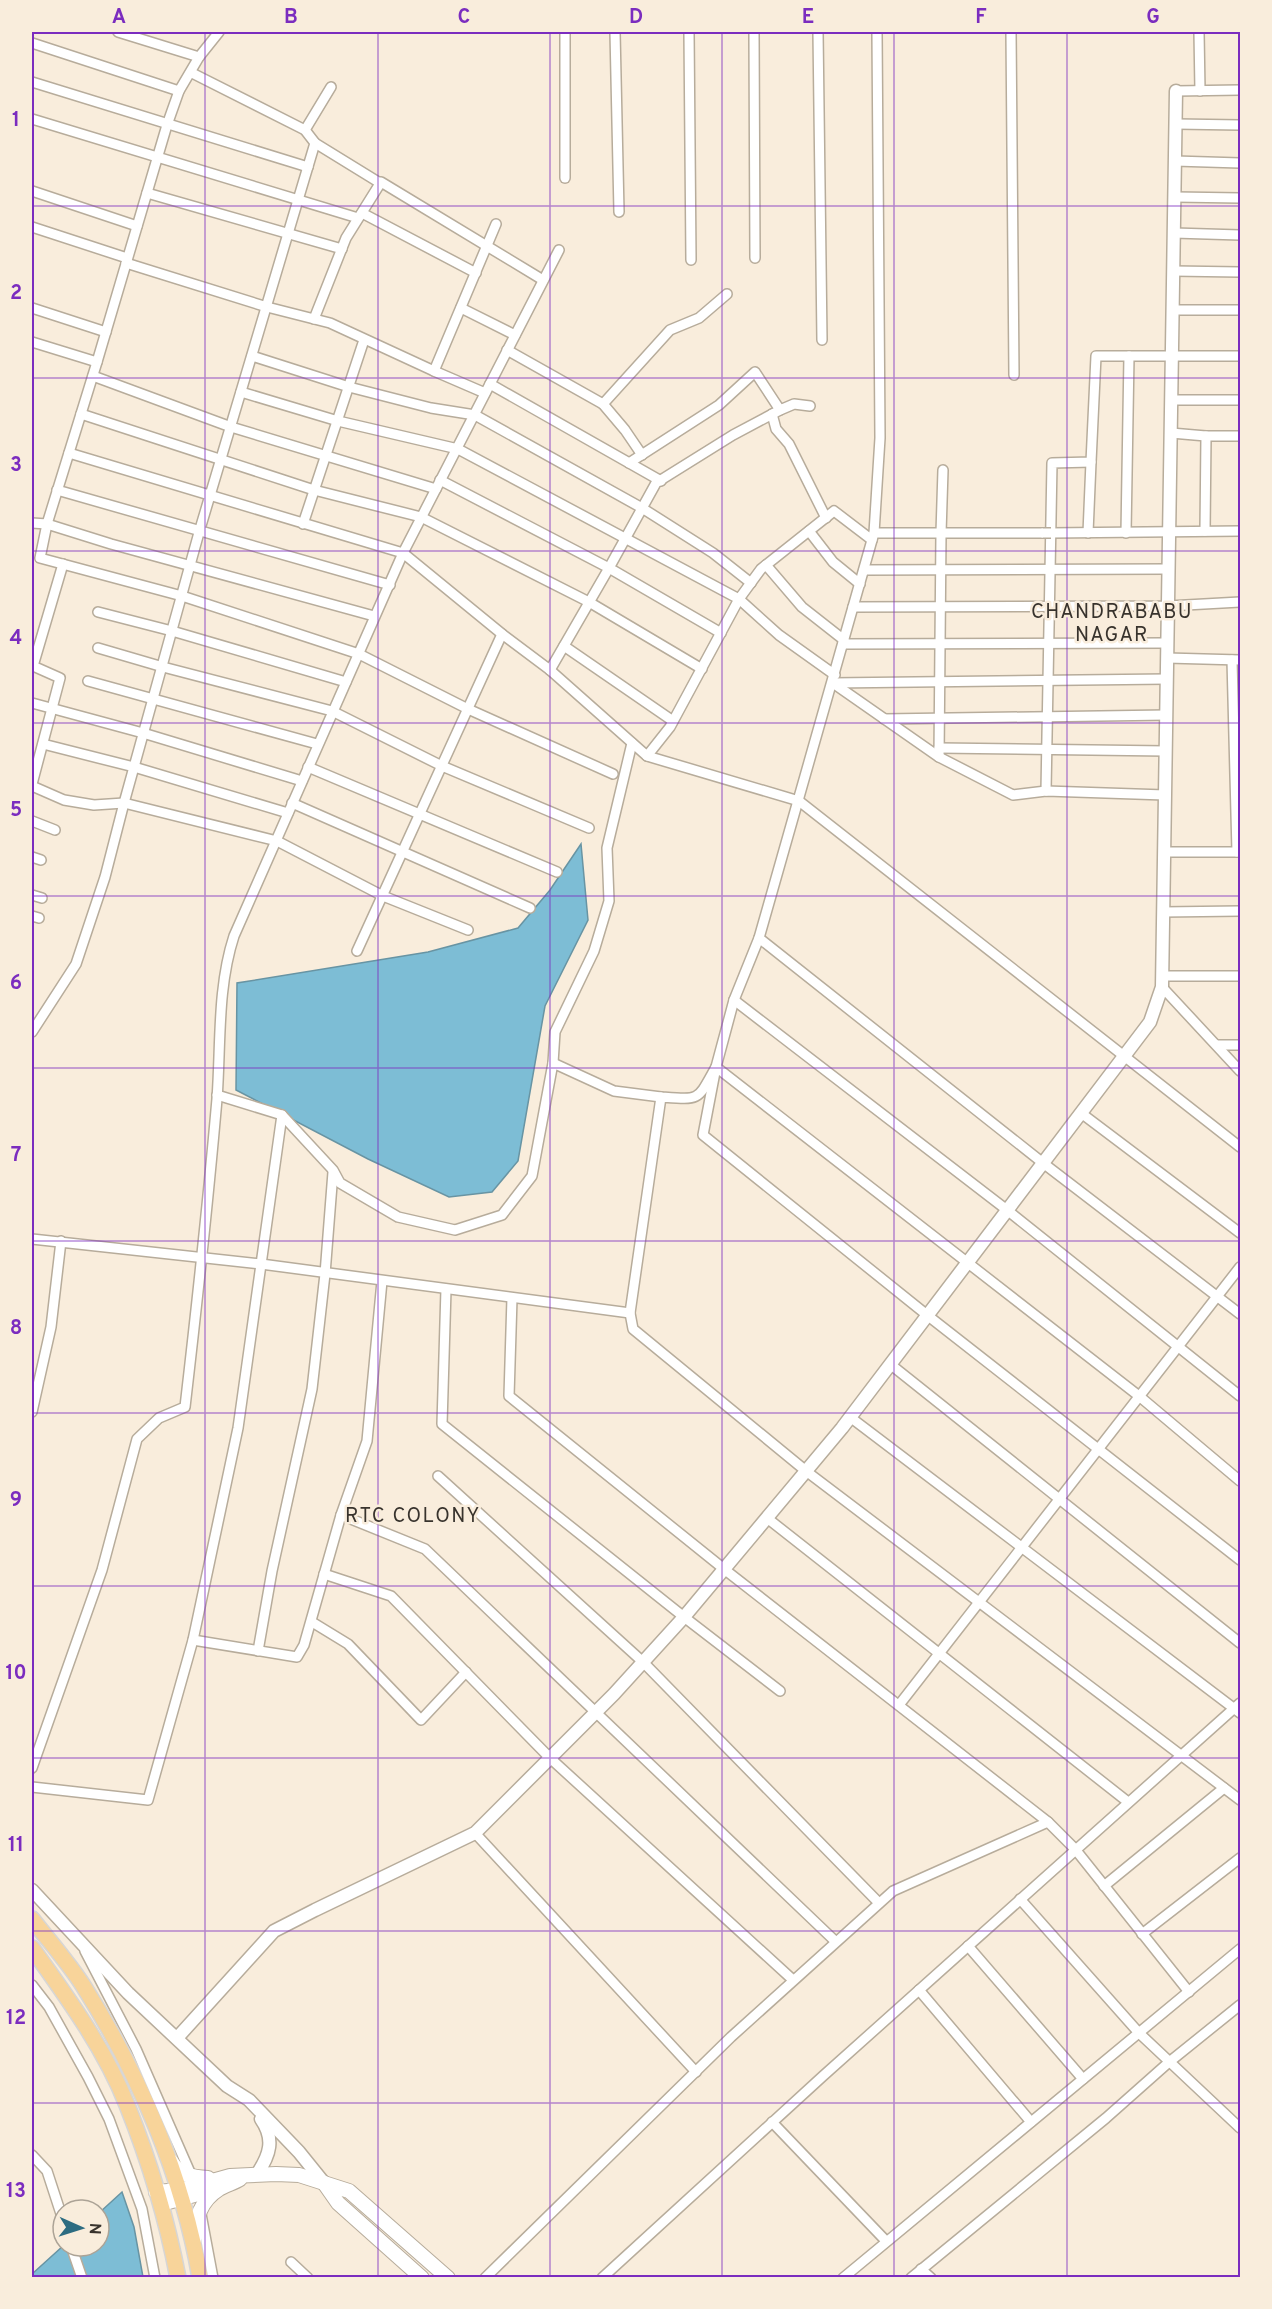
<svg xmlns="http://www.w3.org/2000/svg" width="1272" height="2309" viewBox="0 0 1272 2309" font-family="Overpass,sans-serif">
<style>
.water{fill:#7dbdd5;stroke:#6894a3;stroke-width:1.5}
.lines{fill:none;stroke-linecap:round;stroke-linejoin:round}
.minor-casing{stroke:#b7ac9b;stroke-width:12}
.tertiary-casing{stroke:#b7ac9b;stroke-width:15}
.secondary-casing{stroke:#b7ac9b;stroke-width:16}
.trunk-casing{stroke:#d7d6d5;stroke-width:18}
.minor{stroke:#fff;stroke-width:9}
.tertiary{stroke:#fff;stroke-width:12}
.secondary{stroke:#fff;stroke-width:14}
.trunk{stroke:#f8d49a;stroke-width:15}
.minor-bridge-casing{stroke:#b7ac9b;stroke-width:12;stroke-linecap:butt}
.minor-bridge{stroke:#fff;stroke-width:9}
.grid{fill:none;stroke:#7b2cbf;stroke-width:1.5;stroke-opacity:0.55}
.labels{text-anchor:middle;stroke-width:5;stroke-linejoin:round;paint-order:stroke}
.quarter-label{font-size:20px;letter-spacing:1.5px;fill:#38332d;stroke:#f9eddc}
.neatline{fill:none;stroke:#7b2cbf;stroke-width:2}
.grid-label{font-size:20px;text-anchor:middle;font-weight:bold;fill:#7b2cbf}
</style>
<rect width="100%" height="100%" fill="#f9eddc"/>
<!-- water -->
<g class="water">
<path d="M 581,844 L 588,920 L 545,1006 L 518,1161 L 492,1192 L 449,1197 L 368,1159 L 236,1090 L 237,983 L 428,952 L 518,928 L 550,890 Z"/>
<path d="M 122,2192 L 134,2227 L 143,2277 L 32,2278 L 32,2274 L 63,2246 L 99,2246 L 99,2213 Z"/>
</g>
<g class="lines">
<!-- minor casing -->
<g class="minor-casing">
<g id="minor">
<path d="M 118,32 L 199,57"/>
<path d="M 615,32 L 619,212"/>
<path d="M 689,32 L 691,260"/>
<path d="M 754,32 L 755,258"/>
<path d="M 818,32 L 822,340"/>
<path d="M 1011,32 L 1014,375"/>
<path d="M 1199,32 L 1200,91"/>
<path d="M 32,43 L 179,91"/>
<path d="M 32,82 L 308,167"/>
<path d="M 1176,91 L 1240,90"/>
<path d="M 32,119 L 358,218"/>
<path d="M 1176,124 L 1240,125"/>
<path d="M 305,130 L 331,87"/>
<path d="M 315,143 L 380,183"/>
<path d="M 1175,161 L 1240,163"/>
<path d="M 565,178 L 565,32"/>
<path d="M 32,191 L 137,226"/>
<path d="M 147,193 L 342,249"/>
<path d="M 1175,197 L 1240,198"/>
<path d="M 362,213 L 476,273"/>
<path d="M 32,227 L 127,258"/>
<path d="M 1174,233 L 1240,235"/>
<path d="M 126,263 L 267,307 L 330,323 L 434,371 L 496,224"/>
<path d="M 1173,271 L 1240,272"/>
<path d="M 32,308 L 106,332"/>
<path d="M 461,308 L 515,335"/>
<path d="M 1173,310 L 1240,310"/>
<path d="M 314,319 L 346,238 L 381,182 L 543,280"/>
<path d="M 32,342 L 97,362"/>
<path d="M 507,350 L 603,404"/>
<path d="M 252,356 L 349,387 L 431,408 L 475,415 L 642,508 L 713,553 L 751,583"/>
<path d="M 434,371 L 485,393"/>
<path d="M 93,376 L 231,427 L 436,489"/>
<path d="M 490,384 L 661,481"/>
<path d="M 241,392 L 338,421 L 458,449 L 739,599 L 779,635 L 835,675"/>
<path d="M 1171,400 L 1240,400"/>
<path d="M 81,414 L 314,490 L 421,517 L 589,602 L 702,669"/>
<path d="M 772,414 L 776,429 L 789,444 L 826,518"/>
<path d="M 1171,433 L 1206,436 L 1240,436"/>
<path d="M 69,453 L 403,553 L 502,634 L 550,670 L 647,756 L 670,727 L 739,599 L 761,569 L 834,511 L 872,540"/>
<path d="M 642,455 L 625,430 L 603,404 L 670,330 L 699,318 L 727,294"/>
<path d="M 629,463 L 719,405 L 755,372 L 780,410"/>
<path d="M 440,480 L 609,568 L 550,670"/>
<path d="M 57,490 L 390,585"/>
<path d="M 32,523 L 47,524 L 97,362 L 167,125 L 179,91 L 199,57 L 219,32"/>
<path d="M 303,524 L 364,340"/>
<path d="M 809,531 L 833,562 L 860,584"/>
<path d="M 1205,531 L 1206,436"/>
<path d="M 874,533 L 880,438 L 877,32"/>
<path d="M 1043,533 L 874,533 L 759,938 L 734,1000 L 716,1067 L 703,1135 L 927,1315 L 1240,1560"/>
<path d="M 1051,533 L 1240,531"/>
<path d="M 1088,533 L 1091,462"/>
<path d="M 1126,533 L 1129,356"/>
<path d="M 766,565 L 802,607 L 844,640"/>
<path d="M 864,570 L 1169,569"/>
<path d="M 853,607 L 1168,606 L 1240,602"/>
<path d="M 98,612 L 172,631 L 346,682"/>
<path d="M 374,616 L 111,544 L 47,524 L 40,558 L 182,596 L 359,654 L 468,709 L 613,774"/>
<path d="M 721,633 L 609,568 L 656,483 L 733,435 L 780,410 L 794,404 L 810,406"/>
<path d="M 843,644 L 1168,643"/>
<path d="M 564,646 L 673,721"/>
<path d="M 98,648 L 163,667 L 332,711 L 442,766 L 589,828"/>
<path d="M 1167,658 L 1240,660"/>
<path d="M 1232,660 L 1237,852"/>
<path d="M 88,681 L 317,744"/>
<path d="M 833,683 L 939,757 L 1013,795 L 1046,791 L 1165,795"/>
<path d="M 833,683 L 1167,679"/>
<path d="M 32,703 L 143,733 L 302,781"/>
<path d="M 884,719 L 1167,715"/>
<path d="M 43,744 L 134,767 L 288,813"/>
<path d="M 939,748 L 1166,751"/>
<path d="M 647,756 L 799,801 L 1240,1147"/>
<path d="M 939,757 L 941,533 L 943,470"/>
<path d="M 308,767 L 557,872"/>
<path d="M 32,784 L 60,678 L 33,666 L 63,564"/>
<path d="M 32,786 L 64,800 L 94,805 L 124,803 L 277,841 L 383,896 L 468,930"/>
<path d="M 1046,791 L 1052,463 L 1091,462 L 1096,356 L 1240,356"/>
<path d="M 292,803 L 530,908"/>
<path d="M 32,821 L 55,830"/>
<path d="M 1164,852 L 1240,852"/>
<path d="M 32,857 L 41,860"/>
<path d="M 32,895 L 42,898"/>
<path d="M 1163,912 L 1240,911"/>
<path d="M 32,916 L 39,918"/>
<path d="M 759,938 L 1043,1163 L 1240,1314"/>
<path d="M 357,951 L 502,634"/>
<path d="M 1162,976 L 1240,976"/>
<path d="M 1162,987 L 1240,1071"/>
<path d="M 734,1000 L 1007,1210 L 1240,1396"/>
<path d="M 32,1032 L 76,964 L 105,877 L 124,803 L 200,529 L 315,143 L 305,130 L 192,73"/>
<path d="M 1217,1045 L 1240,1045"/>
<path d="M 553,1063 L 555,1032 L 594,951 L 609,901 L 607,848 L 632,743"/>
<path d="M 217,1095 L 282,1115 L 333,1170 L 340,1183 L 398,1217 L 455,1230 L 502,1215 L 532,1176 L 553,1063 L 614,1091 L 661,1097"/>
<path d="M 1081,1113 L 1240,1233"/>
<path d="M 32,1239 L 261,1264 L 630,1313"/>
<path d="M 446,1289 L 442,1424 L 684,1617 L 780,1691"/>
<path d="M 512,1298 L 509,1396 L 724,1569 L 1048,1822"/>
<path d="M 890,1364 L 1240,1643"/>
<path d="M 32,1412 L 51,1327 L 61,1241"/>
<path d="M 850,1417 L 1240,1713"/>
<path d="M 438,1476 L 643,1662 L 879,1903"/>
<path d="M 1240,1481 L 1139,1396 L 716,1067 C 697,1101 701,1100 661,1097 L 630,1313 L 633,1329 L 806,1471 L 1240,1800"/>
<path d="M 341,1515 L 425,1549 L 835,1941"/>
<path d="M 767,1518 L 1128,1802"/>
<path d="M 324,1574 L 391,1596 L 550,1758 L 793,1980"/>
<path d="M 312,1622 L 348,1644 L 421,1720 L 466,1672"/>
<path d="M 193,1640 L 297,1657 L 304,1645 L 341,1515 L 367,1441 L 382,1281"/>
<path d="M 258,1651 L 272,1571 L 312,1389 L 325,1274 L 333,1172"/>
<path d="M 899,1705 L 1240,1267"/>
<path d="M 32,1768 L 102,1570 L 137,1439 L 159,1418 L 185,1407 C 197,1304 208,1202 217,1099 C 221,1045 217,988 234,936 L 403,553 L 559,250"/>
<path d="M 32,1787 L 148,1800 L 193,1640 L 238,1428 L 282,1115"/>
<path d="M 475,1833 L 696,2072"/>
<path d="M 1104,1886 L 1224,1788"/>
<path d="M 1020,1899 L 1139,2033 L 1240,2128"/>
<path d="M 1142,1934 L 1240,1858"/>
<path d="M 968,1946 L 1083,2079"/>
<path d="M 85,1951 L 136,2049 L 192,2177"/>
<path d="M 32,1985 L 49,2007 L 88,2077 L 109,2119 L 142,2209 L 155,2278"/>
<path d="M 919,1990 L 1031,2122"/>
<path d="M 772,2122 L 886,2241"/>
<path d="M 32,2155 L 47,2171 L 63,2220"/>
<path d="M 201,2214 L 213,2278"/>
<path d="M 71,2246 L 82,2278"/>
<path d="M 291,2262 L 308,2278"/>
<path d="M 921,2269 L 931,2278"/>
<path d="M 485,2278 L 731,2037 L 893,1891 L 1048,1822 L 1075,1849 L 1189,1992"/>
<path d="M 602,2278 L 823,2076 L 1240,1703"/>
<path d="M 843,2278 L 1240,1949"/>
<path d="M 911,2278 L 1106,2118 L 1168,2063 L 1240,2005"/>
</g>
</g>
<!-- tertiary casing -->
<g class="tertiary-casing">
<g id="tertiary">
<path d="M 32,1890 L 128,1993 L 227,2086 L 249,2100 L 299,2152 L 324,2183"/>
<path d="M 177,2038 L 274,1931 L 315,1910 L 475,1833 L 614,1694 L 684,1617 L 842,1428 L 1150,1022 L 1162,987 L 1176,91"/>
<path d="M 257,2174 C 270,2155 275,2139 261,2119"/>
</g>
</g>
<!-- secondary casing -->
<g class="secondary-casing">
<g id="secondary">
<path d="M 171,2161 C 179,2175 192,2177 208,2178"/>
<path d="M 324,2183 L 338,2203 L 422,2278"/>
<path d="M 156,2192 L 180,2190 L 230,2176 L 276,2174 L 299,2175 L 349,2191 L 448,2278"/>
<path d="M 161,2204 L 213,2190"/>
<path d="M 194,2239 C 196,2218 200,2201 219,2189 C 225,2185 234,2183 240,2179"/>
</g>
</g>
<!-- trunk casing -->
<g class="trunk-casing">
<g id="trunk">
<path d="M 32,1919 C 49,1941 69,1963 84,1987 C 139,2074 183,2176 200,2278"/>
<path d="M 32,1948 C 67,1997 105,2049 127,2105 C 149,2160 167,2220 178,2278"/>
</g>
</g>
<!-- minor -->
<use href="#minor" class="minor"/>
<!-- tertiary -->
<use href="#tertiary" class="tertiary"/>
<!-- secondary -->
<use href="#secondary" class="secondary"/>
<!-- trunk -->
<use href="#trunk" class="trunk"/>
<!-- minor-bridge casing -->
<g class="minor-bridge-casing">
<path id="minor-bridge" d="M 1043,533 L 1051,533"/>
</g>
<!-- minor-bridge -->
<use href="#minor-bridge" class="minor-bridge"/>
</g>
<!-- grid -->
<path class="grid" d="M 205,32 L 205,2278M 378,32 L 378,2278M 550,32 L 550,2278M 722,32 L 722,2278M 894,32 L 894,2278M 1067,32 L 1067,2278M 32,206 L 1240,206M 32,378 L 1240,378M 32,551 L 1240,551M 32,723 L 1240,723M 32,896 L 1240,896M 32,1068 L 1240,1068M 32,1241 L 1240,1241M 32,1413 L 1240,1413M 32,1586 L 1240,1586M 32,1758 L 1240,1758M 32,1931 L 1240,1931M 32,2103 L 1240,2103"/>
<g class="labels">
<!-- quarter labels -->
<g class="quarter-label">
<text x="1112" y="618">CHANDRABABU<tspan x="1112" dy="23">NAGAR</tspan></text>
<text x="413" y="1522">RTC COLONY</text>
</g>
</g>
<!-- border -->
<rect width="1272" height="2309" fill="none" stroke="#f9eddc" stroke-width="66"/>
<!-- north arrow -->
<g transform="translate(81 2228) rotate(93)"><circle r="28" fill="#f9eddc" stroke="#aca396" stroke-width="1.5"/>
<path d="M0-4.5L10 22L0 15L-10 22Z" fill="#2d6c81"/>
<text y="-9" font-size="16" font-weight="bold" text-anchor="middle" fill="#38332d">N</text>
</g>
<rect x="33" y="33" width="1206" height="2243" class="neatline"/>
<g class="grid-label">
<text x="119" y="23">A</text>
<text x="291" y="23">B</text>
<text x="464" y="23">C</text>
<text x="636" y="23">D</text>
<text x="808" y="23">E</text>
<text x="981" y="23">F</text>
<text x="1153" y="23">G</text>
<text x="16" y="126">1</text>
<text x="16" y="299">2</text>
<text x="16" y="471">3</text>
<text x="16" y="644">4</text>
<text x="16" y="816">5</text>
<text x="16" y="989">6</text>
<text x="16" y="1161">7</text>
<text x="16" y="1334">8</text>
<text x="16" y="1506">9</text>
<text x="16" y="1679">10</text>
<text x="16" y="1851">11</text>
<text x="16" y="2024">12</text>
<text x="16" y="2197">13</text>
</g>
</svg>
